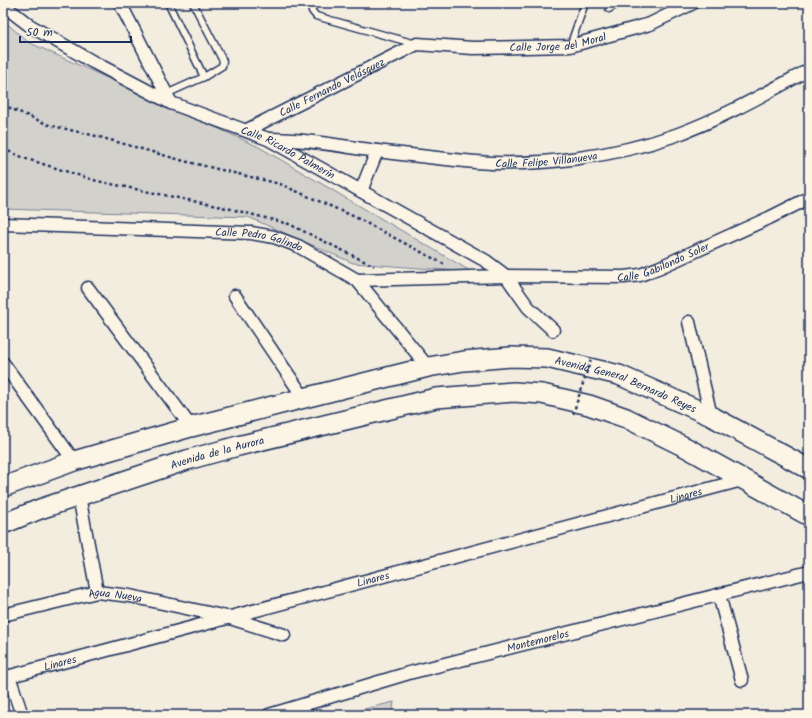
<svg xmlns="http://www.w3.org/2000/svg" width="812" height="718" viewBox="0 0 812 718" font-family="Kalam,sans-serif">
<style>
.green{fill:#d3d1cc;stroke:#778095}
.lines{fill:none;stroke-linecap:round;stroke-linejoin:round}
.lane-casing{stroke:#1b2f5e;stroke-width:9}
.street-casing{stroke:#1b2f5e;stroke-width:15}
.primary-casing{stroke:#1b2f5e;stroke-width:22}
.path{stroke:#1b2f5e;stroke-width:2.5;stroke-dasharray:3 3;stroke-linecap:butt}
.lane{stroke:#fcf5e5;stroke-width:6}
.street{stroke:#fcf5e5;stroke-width:12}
.primary{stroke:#fcf5e5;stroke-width:19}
.path-bridge{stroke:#1b2f5e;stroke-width:2.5;stroke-dasharray:3 3;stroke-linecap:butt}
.labels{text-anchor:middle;stroke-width:3.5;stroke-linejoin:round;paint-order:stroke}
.street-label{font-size:11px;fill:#1b2f5e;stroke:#fcf5e5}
</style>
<rect width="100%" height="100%" fill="#f3ede0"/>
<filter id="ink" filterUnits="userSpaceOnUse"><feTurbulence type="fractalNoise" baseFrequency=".025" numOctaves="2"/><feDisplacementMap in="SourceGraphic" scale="8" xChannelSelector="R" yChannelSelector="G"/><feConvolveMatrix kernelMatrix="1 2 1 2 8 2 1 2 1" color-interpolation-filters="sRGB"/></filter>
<g filter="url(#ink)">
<!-- green -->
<g class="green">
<path d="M 3,20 L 28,42 L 259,147 L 472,272 L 353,263 L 248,217 L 3,209 Z"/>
<path d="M 394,702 L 392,715 L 341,715 L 348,713 Z"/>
</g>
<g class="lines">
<!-- lane casing -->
<g class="lane-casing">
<g id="lane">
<path d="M 193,3 L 223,61 L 222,66 L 204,77"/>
<path d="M 311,3 L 312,11 L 316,16 L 416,44"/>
<path d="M 609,9 L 619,3"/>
<path d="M 570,46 L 585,3"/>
<path d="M 166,94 L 204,77 L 168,3"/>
</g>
</g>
<!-- street casing -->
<g class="street-casing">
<g id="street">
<path d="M 120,3 L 171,103"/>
<path id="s1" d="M 3,5 L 29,25 L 93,62 L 171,103 L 268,139 L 486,261 L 506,276 L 528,307 L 553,330"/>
<path id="s2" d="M 247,130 L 417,44 L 473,48 L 570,46 L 650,24 L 693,3"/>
<path id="s3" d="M 269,139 C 305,139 341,146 377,151 C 410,155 443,159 476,162 C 538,167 617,156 676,135 C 723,118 766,93 809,70"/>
<path d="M 361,191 L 377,151"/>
<path id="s4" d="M 3,224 L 251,233 L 274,237 L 298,246 L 357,280 L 506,276 L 624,277 L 640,275 L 658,268 L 769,218 L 809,198"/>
<path d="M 357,280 L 428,367"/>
<path d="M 88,288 L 191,427"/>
<path d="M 235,296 L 304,398"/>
<path d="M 689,322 L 711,416"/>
<path d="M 3,363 L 74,461"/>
<path d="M 79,496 L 97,592"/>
<path d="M 719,595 L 742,680"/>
<path id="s5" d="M 3,615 L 97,592 L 130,596 L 227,617 L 284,635"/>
<path d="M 9,676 L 22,715"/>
<path id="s6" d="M 3,678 L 742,480"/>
<path id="s7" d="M 269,715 L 409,673 L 809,572"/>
</g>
</g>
<!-- primary casing -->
<g class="primary-casing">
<g id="primary">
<path id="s8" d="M 3,487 L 74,461 L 191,427 L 304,398 L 428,367 L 464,361 L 511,357 L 547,358 L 619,375 L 711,416 L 809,469"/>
<path id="s9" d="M 3,524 L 40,509 L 187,460 L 238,446 L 436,398 L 514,392 L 542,394 L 589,405 L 626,418 L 687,448 L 809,516"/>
</g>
</g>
<!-- path -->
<g class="path">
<path d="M 3,105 L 49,125 L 96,136 L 184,161 L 280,184 L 355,217 L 444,264"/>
<path d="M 3,149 L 27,159 L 97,181 L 231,209 L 289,224 L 374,266"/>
</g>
<!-- lane -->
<use href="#lane" class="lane"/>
<!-- street -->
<use href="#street" class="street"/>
<!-- primary -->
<use href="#primary" class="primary"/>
<!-- path-bridge -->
<path class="path-bridge" d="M 573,414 L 591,359"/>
</g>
</g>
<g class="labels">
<!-- street labels -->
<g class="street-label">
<text dy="4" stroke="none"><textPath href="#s2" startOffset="332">Calle Jorge del Moral</textPath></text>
<text dy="4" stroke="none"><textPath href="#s2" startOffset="95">Calle Fernando Velásquez</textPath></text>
<text dy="4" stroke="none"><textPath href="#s1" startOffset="322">Calle Ricardo Palmerín</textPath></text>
<text dy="4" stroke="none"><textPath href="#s3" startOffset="279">Calle Felipe Villanueva</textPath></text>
<text dy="4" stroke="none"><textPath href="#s4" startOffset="257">Calle Pedro Galindo</textPath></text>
<text dy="4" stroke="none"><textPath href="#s4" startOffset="674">Calle Gabilondo Soler</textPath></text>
<text dy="4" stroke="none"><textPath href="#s8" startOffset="645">Avenida General Bernardo Reyes</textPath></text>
<text dy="4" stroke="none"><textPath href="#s9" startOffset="226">Avenida de la Aurora</textPath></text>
<text dy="4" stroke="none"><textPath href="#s6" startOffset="707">Linares</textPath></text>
<text dy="4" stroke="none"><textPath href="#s6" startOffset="383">Linares</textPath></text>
<text dy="4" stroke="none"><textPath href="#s5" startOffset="115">Agua Nueva</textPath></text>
<text dy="4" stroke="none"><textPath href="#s7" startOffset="279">Montemorelos</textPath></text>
<text dy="4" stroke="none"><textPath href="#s6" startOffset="59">Linares</textPath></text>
</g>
</g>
<!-- margin -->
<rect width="812" height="718" fill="none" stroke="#fcf5e5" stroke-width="16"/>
<rect x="8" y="8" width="796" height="702" fill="none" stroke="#1b2f5e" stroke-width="1.5" filter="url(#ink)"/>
<!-- scale -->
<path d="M20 36v6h111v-6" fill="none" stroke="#1b2f5e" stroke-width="2"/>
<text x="26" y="36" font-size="12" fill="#1b2f5e" stroke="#fcf5e5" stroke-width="3" paint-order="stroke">50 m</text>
</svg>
